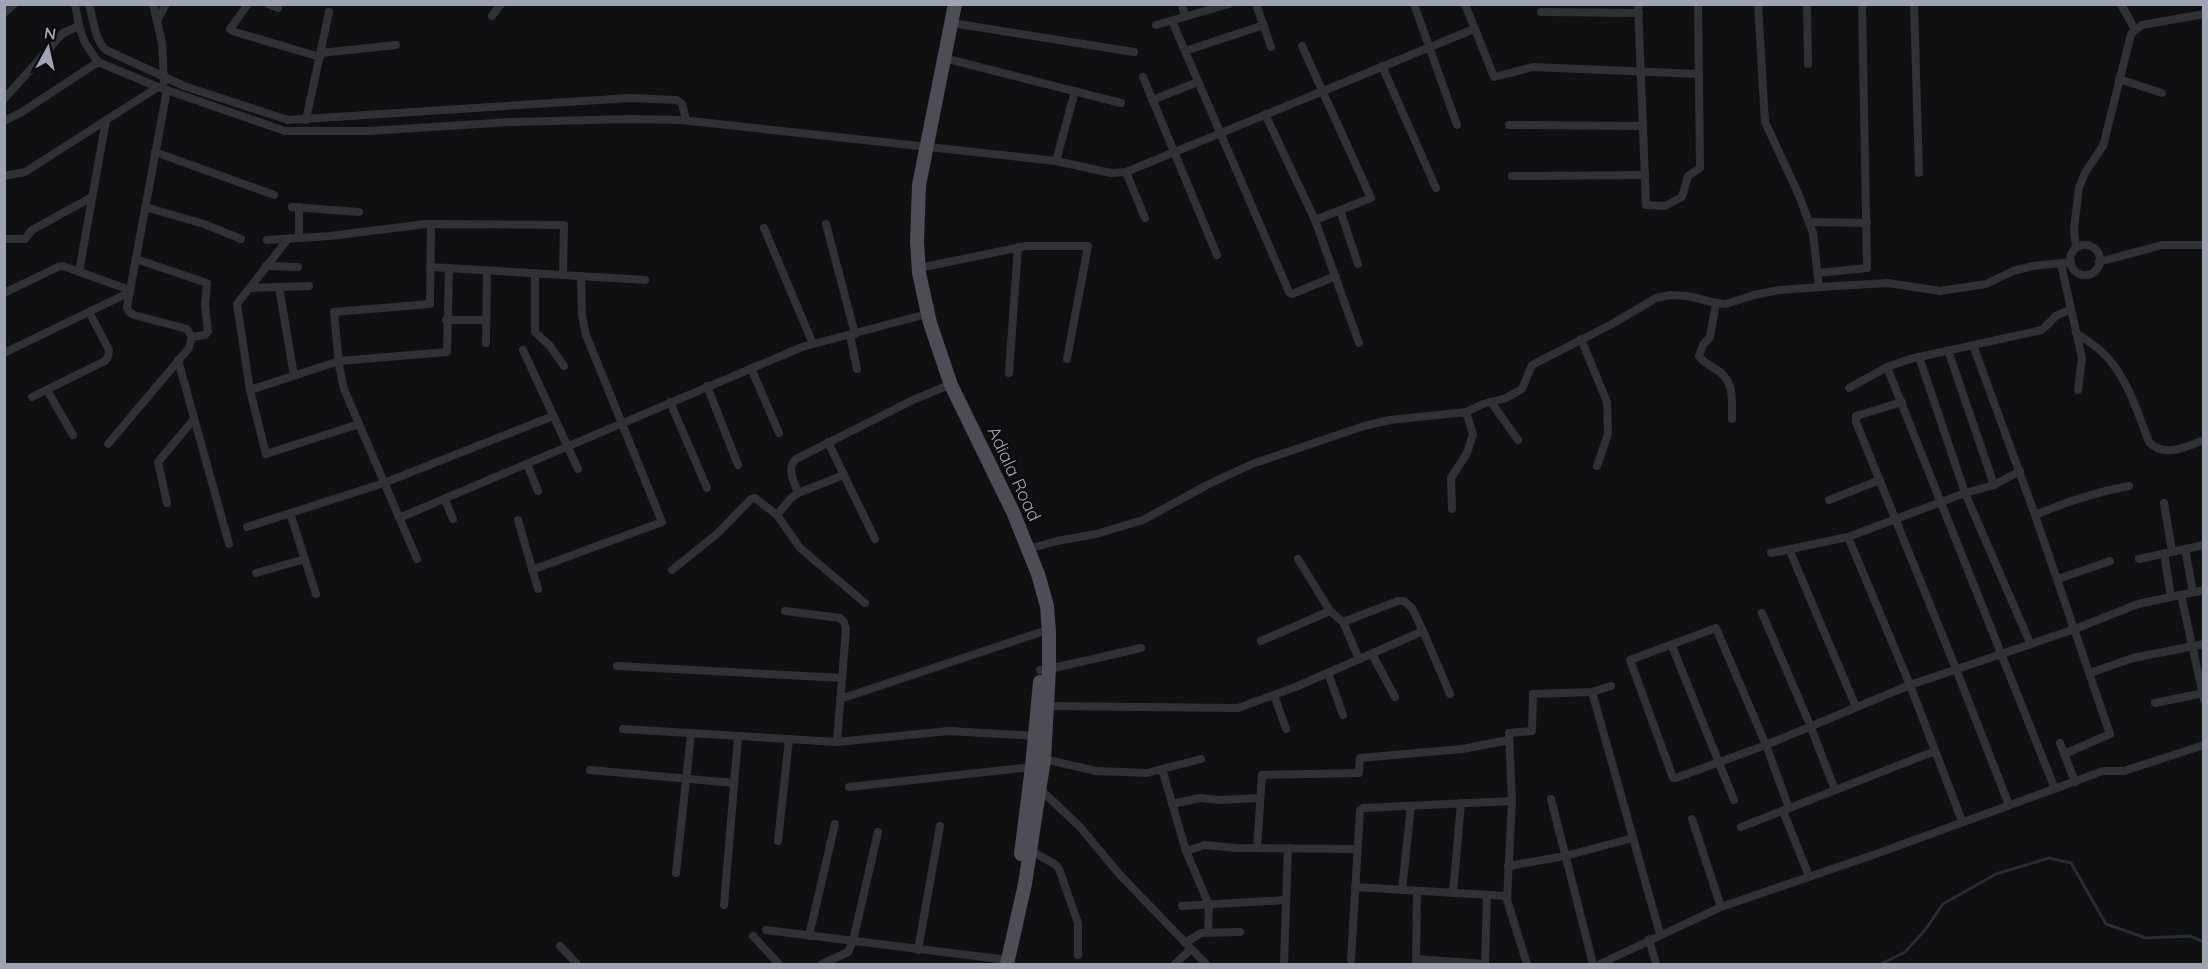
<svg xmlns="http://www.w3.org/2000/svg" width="2208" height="969" viewBox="0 0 2208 969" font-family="Quicksand,sans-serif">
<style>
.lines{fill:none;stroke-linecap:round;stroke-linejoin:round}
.stream{stroke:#262d35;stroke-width:3}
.street{stroke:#303136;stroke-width:8}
.primary{stroke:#4c4d55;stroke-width:14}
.labels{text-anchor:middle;stroke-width:4.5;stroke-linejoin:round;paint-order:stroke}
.street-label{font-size:18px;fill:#a0a4b2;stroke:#0b0a0c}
</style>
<rect width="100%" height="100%" fill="#100f11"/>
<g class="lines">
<!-- stream -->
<path class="stream" d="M 1881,964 L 1905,952 L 1925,930 L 1943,904 L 1996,874 L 2049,858 L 2071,863 L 2106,924 L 2146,938 L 2190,936 L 2204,942"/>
<!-- street -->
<g class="street">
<path d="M 75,4 L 79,26 L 85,43 L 98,62 L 158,87 L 285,131 L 369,131 L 511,122 L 630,119 L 681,120 L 1056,161 L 1111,173 L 1126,172 L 1474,29"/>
<path d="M 89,4 C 93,18 95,41 106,50 L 184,86 L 288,120 L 630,98 L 677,100 L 682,104 L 686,120"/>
<path d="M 153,4 L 162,43 L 164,82"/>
<path d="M 248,4 L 230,29 L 232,31 L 320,57"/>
<path d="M 268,4 L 278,8"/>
<path d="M 1182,4 L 1185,17"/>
<path d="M 1256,4 L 1271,47"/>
<path d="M 1414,4 L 1457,125"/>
<path d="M 1465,4 L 1494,77 L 1533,67 L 1699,74"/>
<path d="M 1638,4 L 1646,205 L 1665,206 L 1682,197 L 1688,176 L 1700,168 L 1698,4"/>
<path d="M 1758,4 L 1765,122 L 1798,193 L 1813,233 L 1819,287"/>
<path d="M 1807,4 L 1808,64"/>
<path d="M 1914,4 L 1919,173"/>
<path d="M 2121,4 L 2135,30"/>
<path d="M 1541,12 L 1639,13"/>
<path d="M 4,13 L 14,4"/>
<path d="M 492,16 L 501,4"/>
<path d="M 157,21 L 166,4"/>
<path d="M 1172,21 L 1289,292 L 1292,294 L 1336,276"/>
<path d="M 952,23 L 1134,52"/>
<path d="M 1156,25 L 1229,4"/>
<path d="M 1302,46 L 1371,198 L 1315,220"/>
<path d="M 1185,51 L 1264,25"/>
<path d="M 321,53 L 396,45"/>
<path d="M 944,58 L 1121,103"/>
<path d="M 1382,66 L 1436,188"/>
<path d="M 1143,77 L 1217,255"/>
<path d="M 2119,79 L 2162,93"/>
<path d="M 167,90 L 127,307 L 129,312 L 134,315 L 187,329 L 192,337"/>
<path d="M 4,99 L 63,33 L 79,26"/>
<path d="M 1152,100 L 1198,82"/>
<path d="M 1265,114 L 1315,220 L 1359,343"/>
<path d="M 306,120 L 329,12"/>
<path d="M 4,121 L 22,112 L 98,62"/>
<path d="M 1509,125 L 1643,126"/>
<path d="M 155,152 L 274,195"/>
<path d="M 1056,161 L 1075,91"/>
<path d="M 1126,172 L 1145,218"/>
<path d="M 4,176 L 25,172 L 158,87"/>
<path d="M 1512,176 L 1645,175"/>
<path d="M 145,207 L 204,224 L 241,239"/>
<path d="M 292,207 L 359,212"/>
<path d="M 299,207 L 299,238"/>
<path d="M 1340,210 L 1358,264"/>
<path d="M 1809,222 L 1867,223"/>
<path d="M 826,224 L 855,334"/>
<path d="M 764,228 L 813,344"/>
<path d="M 4,239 L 25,239 L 32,230 L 92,197"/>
<path d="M 288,239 L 237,304 L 250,390 L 266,454 L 359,424"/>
<path d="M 267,240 L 330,236 L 426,224 L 564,225 L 563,275"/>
<circle cx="2085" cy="260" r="15"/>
<path d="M 2076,248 L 2074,229 L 2079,187 L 2086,171 L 2103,146 L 2131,34 L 2142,25 L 2204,14"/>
<path d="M 136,259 L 207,283 L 205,305 L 208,331 L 205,335 L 192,337"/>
<path d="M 2099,262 L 2162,245 L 2204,245"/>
<path d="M 2061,264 L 2082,358 L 2078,390"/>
<path d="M 266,266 L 298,267"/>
<path d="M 430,267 L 645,280"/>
<path d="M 919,268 L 1026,246 L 1088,246 L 1067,359"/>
<path d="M 79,272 L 106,120"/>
<path d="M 535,273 L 535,332 L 550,346 L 564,366"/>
<path d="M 1818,273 L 1867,268 L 1862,4"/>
<path d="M 279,287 L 294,376"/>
<path d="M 250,288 L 309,286"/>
<path d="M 4,293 L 58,267 L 63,266 L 130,290"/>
<path d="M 1716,303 L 1710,337 L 1703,345 L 1699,356 C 1703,362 1708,364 1714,368 C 1735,380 1732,397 1732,419"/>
<path d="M 446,320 L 486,320"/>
<path d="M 2076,333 C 2085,339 2095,345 2103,353 C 2127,376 2137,411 2149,442 C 2164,458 2186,447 2204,440"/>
<path d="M 850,335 L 857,369"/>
<path d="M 1581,339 L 1607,402 L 1608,434 L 1597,466"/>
<path d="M 486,343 L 487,271"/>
<path d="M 1973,345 L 2035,515 L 2110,734 L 2064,754"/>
<path d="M 523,350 L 578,469"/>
<path d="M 1948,350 L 1994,485"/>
<path d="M 4,353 L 130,292"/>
<path d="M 1919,357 L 1965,493 L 2030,643"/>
<path d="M 178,360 L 229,544"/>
<path d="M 1887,367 L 2055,789"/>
<path d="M 751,368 L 779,433"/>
<path d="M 1009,373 L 1018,247"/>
<path d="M 707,386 L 738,465"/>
<path d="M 1849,388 L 1887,367 L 1910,359 L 2042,330 L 2057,315 L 2070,310"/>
<path d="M 47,390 L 73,435"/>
<path d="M 250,390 L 339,361 L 447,352 L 449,269"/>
<path d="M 32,397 L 105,361 L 108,357 L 109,350 L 89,312"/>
<path d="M 670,402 L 707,488"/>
<path d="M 1491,402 L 1518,440"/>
<path d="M 1902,402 L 1856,416 L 1856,422 L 1956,669 L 2009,805"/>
<path d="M 828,442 L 875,539"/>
<path d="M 108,444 L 189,348 L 192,337"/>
<path d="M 527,464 L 538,491"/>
<path d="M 798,493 C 794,481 786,469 796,459 L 913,400 L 944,387"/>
<path d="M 445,500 L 453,519"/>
<path d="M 1829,500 L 1880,480"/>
<path d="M 167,503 L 158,462 L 194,419"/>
<path d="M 2164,503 L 2172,551"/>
<path d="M 1452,509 L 1451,478 L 1467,453 L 1473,434 L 1466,412"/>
<path d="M 290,513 L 316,594"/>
<path d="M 777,515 L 791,498 L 798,493 L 844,475"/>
<path d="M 2035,515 C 2066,502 2096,492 2129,486"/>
<path d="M 399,518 L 802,347 L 927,314"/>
<path d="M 518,520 L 538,589"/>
<path d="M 247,527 L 384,483 L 553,416"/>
<path d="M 1848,537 L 1910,685 L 1962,821"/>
<path d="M 1028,549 L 1057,541 L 1096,534 L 1143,520 L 1207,485 L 1252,464 L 1364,426 L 1390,420 L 1466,412 L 1483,404 L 1506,398 L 1522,389 L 1532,365 L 1612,324 L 1656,298 L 1670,295 L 1688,296 L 1716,303 L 1726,304 L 1754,295 L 1779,290 L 1836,286 L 1888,283 L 1940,291 L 1986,284 L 2013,271 L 2033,266 L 2071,262"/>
<path d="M 1789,549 L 1856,707"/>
<path d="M 2185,549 L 2193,592"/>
<path d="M 1771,553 L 1848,537 L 1965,493 L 1994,485 L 2020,471"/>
<path d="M 2164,553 L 2171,597"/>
<path d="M 417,559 L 344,389 L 339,365 L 334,312 L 430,304 L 431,224"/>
<path d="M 1298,559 L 1330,611 L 1343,622 L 1359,659"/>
<path d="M 2139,559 L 2204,545"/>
<path d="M 532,570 L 662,522 L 586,335 L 582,316 L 581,276"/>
<path d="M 672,570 L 718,533 L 751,499 L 755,498 L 777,515 L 800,548 L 865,603"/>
<path d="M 256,573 L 305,559"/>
<path d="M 2058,579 L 2110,561"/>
<path d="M 2181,595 L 2204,700"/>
<path d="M 785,611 L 840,618 L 844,622 L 846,629 L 837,742"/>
<path d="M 1762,613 L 1810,725 L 1835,790"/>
<path d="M 1343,622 L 1398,601 L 1404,601 L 1412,608 L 1423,631"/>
<path d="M 1261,641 L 1330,611"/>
<path d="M 1672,646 L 1734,800"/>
<path d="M 1372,654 L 1395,697"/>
<path d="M 617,666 L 842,678"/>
<path d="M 1040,670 L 1049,669 L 1141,648"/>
<path d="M 1328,673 L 1343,715"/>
<path d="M 2090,673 L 2133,658 L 2204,644"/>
<path d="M 1592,692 L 1660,934"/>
<path d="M 1274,695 L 1286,729"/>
<path d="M 840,699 L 1041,632"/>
<path d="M 2155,703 L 2204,693"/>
<path d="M 1045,706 L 1238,708 L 1298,686 L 1423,631 L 1450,694"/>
<path d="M 623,729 L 837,742 L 949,731 L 1036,736"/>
<path d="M 2060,743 L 2075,782"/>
<path d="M 1044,759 L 1096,771 L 1147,773 L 1201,759"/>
<path d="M 1162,769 L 1186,851 L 1209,905 L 1208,932"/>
<path d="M 590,770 L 734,783"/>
<path d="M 849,787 L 1032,767"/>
<path d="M 1039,788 L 1080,827 L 1120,875 L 1206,964"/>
<path d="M 1551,799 L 1593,964"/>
<path d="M 1172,804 L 1200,798 L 1220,800 L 1259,798"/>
<path d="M 1789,808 L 1766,745 L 1716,628 L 1630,660 L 1672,775 L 1673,778 L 1676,778 L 1766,745 L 1910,685 L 2075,629 L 2138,604 L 2204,590"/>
<path d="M 1783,811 L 1809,876"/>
<path d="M 1692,819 L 1721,907"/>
<path d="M 1741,827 L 1935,751"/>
<path d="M 778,841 L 789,739"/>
<path d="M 1257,848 L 1262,775 L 1359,773 L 1360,758 L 1462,749 L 1509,740"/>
<path d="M 1030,850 L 1056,865 L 1059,869 L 1078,923 L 1078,955"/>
<path d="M 1186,851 L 1205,845 L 1236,848 L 1357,849"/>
<path d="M 1508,866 L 1565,856 L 1633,838"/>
<path d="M 676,873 L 691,734"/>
<path d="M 1355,887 L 1507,896"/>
<path d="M 1402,890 L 1411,806"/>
<path d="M 1453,893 L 1461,803"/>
<path d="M 724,905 L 738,737"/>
<path d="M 1182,906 L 1286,900"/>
<path d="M 766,930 L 1000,959"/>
<path d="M 753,936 L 779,964"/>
<path d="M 809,936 L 835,824"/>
<path d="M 1649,939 L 1656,964"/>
<path d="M 1185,943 L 1201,933 L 1240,932"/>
<path d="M 560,946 L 577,964"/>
<path d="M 918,950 L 940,826"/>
<path d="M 1416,959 L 1485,964"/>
<path d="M 1351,960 L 1360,810 L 1363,808 L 1512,801"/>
<path d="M 822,964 L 848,952 L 853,941 L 878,832"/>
<path d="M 1175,964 L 1191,949"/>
<path d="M 1284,964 L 1288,848"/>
<path d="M 1416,964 L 1417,891"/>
<path d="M 1485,964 L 1487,895"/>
<path d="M 1527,964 L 1507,900 L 1512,801 L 1509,733 L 1532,731 L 1533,694 L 1592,692 L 1611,686"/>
<path d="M 1600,964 L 1721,907 L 1876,854 L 2103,771 L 2124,771 L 2204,745"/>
</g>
<!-- primary -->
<g class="primary">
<path d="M 955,4 L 919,185 L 917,242 L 919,273 L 930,323 L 951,385 L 1013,512 L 1038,574 L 1047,606 L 1049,632 L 1049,669 L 1044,759 L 1025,884 L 1007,964"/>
<path d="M 1021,854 L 1032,767 L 1040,682"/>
</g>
</g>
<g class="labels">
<!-- street labels -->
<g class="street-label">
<text transform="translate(1014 474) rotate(65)" y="6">Adiala Road</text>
</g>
</g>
<!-- border -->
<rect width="2208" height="969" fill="none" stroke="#a0a4b2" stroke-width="12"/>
<!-- north arrow -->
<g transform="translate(48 48) rotate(8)" stroke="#0b0a0c" stroke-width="4.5" paint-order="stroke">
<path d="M0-4.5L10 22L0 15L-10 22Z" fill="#a0a4b2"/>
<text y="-9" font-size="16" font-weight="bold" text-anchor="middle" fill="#a0a4b2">N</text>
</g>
</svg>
